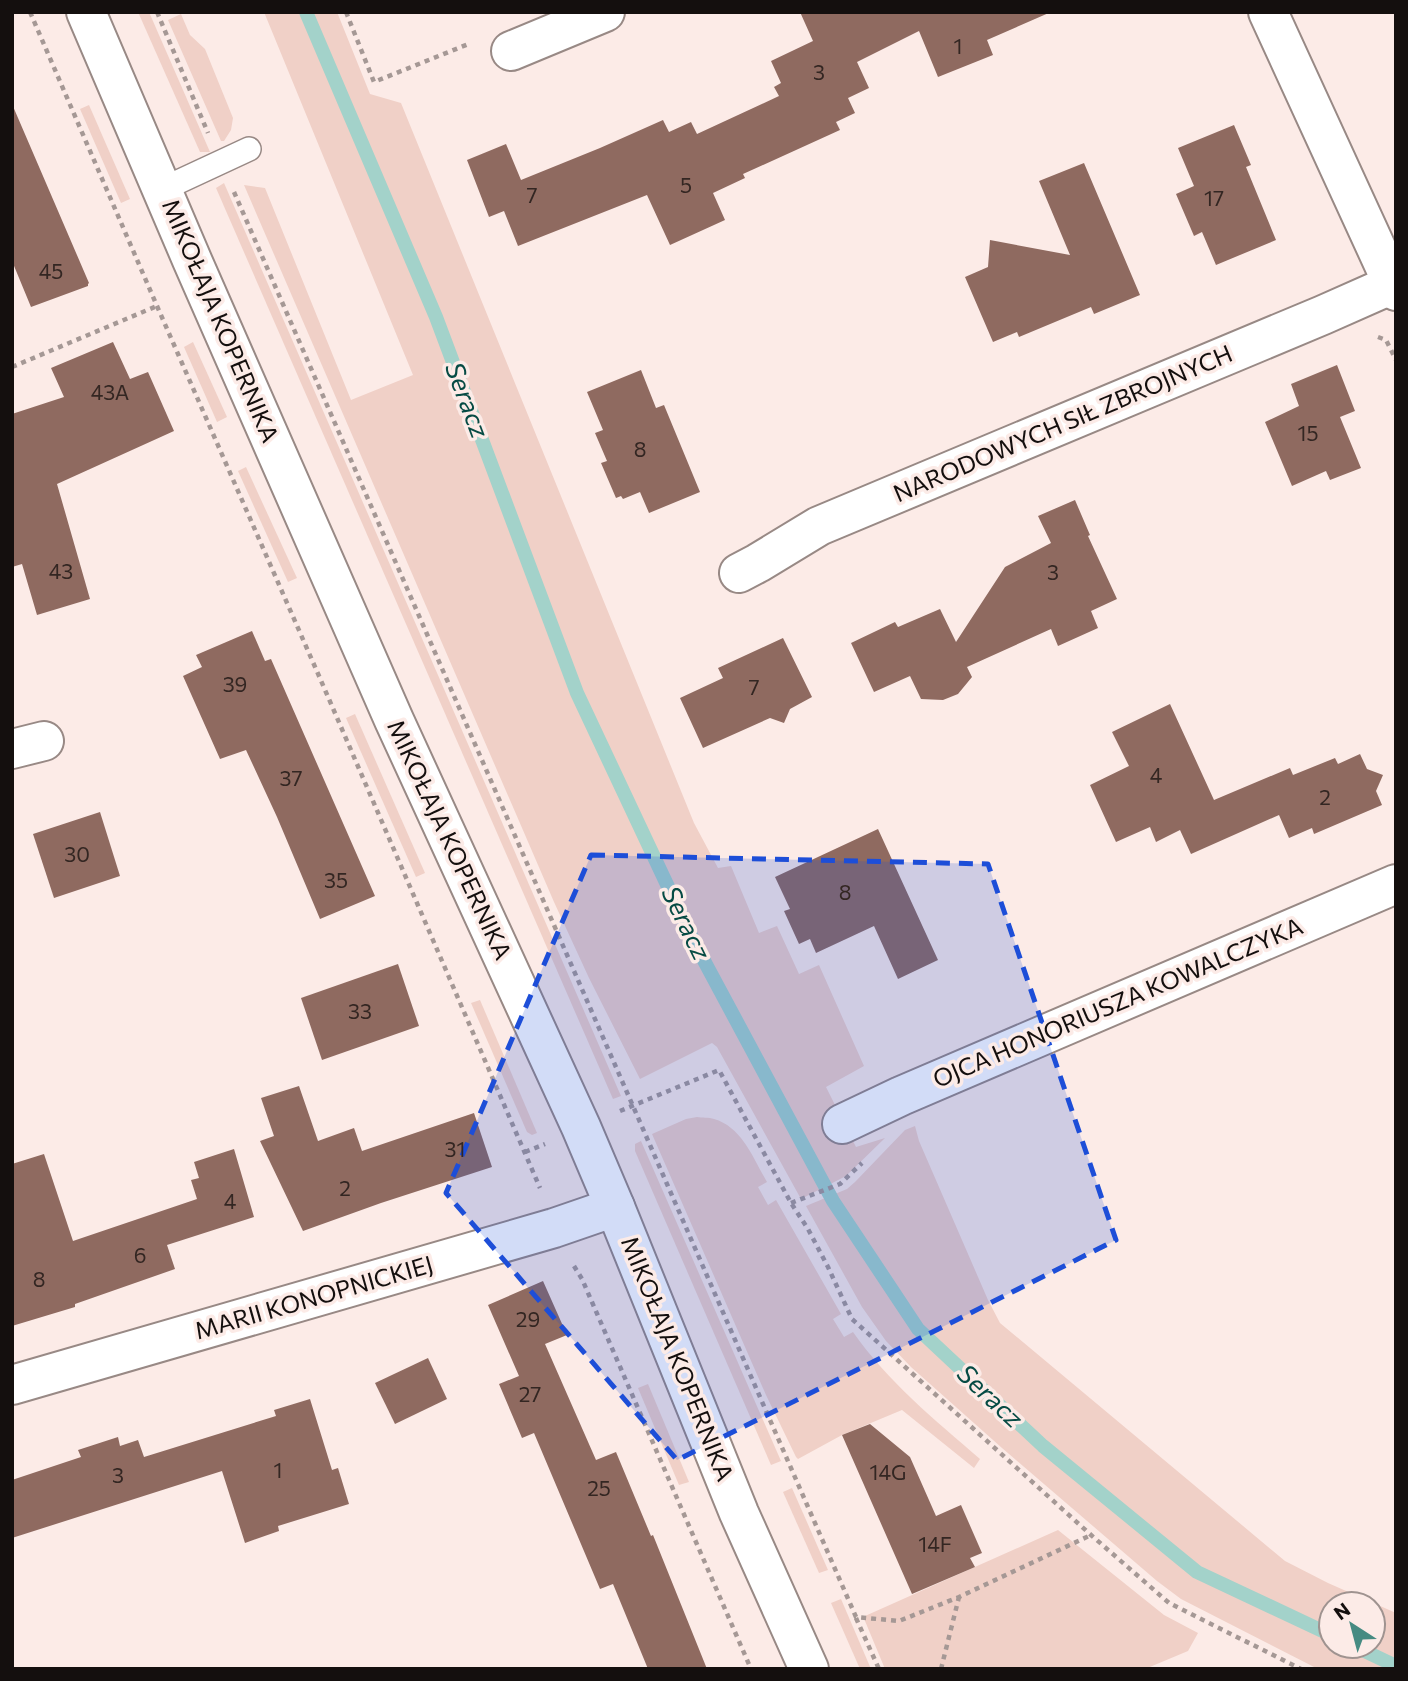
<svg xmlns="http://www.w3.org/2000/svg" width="1408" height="1681" viewBox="0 0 1408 1681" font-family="Commissioner,sans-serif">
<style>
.green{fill:#f0d0c7;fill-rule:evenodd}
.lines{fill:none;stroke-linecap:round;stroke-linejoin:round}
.stream{stroke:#a3d2ca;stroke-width:14}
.building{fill:#8f6a60}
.lane-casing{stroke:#988985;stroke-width:26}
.street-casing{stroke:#988985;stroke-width:42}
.secondary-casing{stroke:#988985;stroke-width:42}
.path{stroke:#a59895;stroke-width:4.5;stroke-dasharray:5 5;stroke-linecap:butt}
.lane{stroke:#fff;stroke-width:23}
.street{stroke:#fff;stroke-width:38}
.secondary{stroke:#fff;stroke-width:38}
.marked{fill:#1d4ed8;fill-opacity:0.2;stroke:#1d4ed8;stroke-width:5;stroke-dasharray:14 9;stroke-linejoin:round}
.labels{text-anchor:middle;stroke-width:7;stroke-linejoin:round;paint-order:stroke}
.number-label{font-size:21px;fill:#332622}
.street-label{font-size:24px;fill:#140f0e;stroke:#fcebe7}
.water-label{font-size:26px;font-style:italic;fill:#064b44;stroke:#fcebe7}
</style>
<rect width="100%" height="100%" fill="#fcebe7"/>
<!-- green -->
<g class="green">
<path d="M 138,12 L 149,12 L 210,152 L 200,152 Z"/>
<path d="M 264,12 L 337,12 L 370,94 L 401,103 L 694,823 L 718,868 L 731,866 L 759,933 L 777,926 L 799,974 L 819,965 L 864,1066 L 826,1087 L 856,1147 L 885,1138 L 846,1176 L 801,1199 L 717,1047 L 712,1043 L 640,1079 L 589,978 L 554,902 L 244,185 L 265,188 L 351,400 L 413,375 Z"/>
<path d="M 181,14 L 190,35 L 205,49 L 233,118 L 231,130 L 224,141 L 221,141 L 168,20 Z"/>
<path d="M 89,105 L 130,199 L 121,203 L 80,109 Z"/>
<path d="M 224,183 L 621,1096 L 613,1099 L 216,188 Z"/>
<path d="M 193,342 L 227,417 L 217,422 L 184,347 Z"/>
<path d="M 246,467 L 297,578 L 288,582 L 238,471 Z"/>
<path d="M 355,714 L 425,873 L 416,877 L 346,718 Z"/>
<path d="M 480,1000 L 537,1133 L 532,1135 L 527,1132 L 471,1003 Z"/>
<path d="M 697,1117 C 702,1118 709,1117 714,1119 C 742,1127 753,1158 767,1182 L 758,1187 L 768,1205 L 776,1200 L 841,1314 L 833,1319 L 844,1337 L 853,1332 C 888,1382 934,1419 980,1459 L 974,1468 L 902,1410 L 842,1435 L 798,1459 L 796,1457 L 766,1395 L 652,1134 L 686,1119 Z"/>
<path d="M 915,1126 L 919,1141 L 988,1300 L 1000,1323 L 1285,1561 L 1328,1583 L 1396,1613 L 1396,1669 L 1318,1669 L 1181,1599 L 1157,1581 L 1002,1448 L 911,1367 L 886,1341 L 862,1307 L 806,1206 L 847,1189 L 855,1182 L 905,1130 ZM 1331,1604 L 1373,1604 L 1373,1646 L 1331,1646 Z"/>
<path d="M 641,1141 L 781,1461 L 771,1465 L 635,1151 L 635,1144 Z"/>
<path d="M 648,1384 L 689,1482 L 679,1485 L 638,1388 Z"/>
<path d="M 792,1488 L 828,1570 L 819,1573 L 783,1492 Z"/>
<path d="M 1058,1530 L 1164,1615 L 1198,1633 L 1188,1651 L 1145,1669 L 885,1669 L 865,1621 L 865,1616 Z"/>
<path d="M 841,1599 L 871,1669 L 860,1669 L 831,1603 Z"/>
</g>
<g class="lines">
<!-- stream -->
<g class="stream">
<path d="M 306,12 L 436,317 L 577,693 L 694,942 L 833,1201 L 918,1329 L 1043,1446 L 1197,1572 L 1331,1635"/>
<path d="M 1354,1646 L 1396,1666"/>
</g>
</g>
<!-- building -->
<g class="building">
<path d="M 800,12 L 1051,12 L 987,40 L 993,55 L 938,77 L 919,31 L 857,62 L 869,88 L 848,98 L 855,113 L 836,122 L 840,130 L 743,174 L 745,178 L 713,193 L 725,220 L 670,245 L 647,195 L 518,246 L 504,211 L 489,217 L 467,160 L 506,144 L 521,180 L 600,148 L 663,120 L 669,132 L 691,122 L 697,134 L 779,96 L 774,87 L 781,83 L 771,61 L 813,41 Z"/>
<path d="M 12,104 L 89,283 L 88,284 L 88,286 L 31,307 L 12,261 Z"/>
<path d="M 1234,125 L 1251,165 L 1246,167 L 1276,240 L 1216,265 L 1202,232 L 1194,236 L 1176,194 L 1194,186 L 1178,148 Z"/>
<path d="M 1084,163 L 1140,295 L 1094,314 L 1091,307 L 1019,337 L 1017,332 L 993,342 L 965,277 L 988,267 L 990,240 L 1070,255 L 1039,181 Z"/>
<path d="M 113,342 L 130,379 L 148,372 L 174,431 L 57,484 L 90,599 L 37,615 L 22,564 L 12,567 L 12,414 L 64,397 L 51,368 Z"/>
<path d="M 1337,365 L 1355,411 L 1340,417 L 1361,468 L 1330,480 L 1326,471 L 1292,486 L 1265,422 L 1299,406 L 1291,384 Z"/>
<path d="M 641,370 L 656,408 L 664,405 L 700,492 L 649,513 L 640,492 L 623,499 L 621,496 L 616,498 L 601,463 L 607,461 L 595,433 L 603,430 L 587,392 Z"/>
<path d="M 1075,500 L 1090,535 L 1088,536 L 1117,599 L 1091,611 L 1098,628 L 1058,646 L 1051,629 L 967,667 L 972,677 L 958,694 L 943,700 L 921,699 L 910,676 L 874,692 L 851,643 L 895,622 L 898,627 L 940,609 L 956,642 L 1005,567 L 1051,543 L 1038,516 Z"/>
<path d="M 252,631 L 265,661 L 271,659 L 375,896 L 320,919 L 277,817 L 246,750 L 220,759 L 183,676 L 202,667 L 196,655 Z"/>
<path d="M 783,638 L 812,697 L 790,709 L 784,723 L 770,718 L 703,748 L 680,698 L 723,678 L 718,668 Z"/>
<path d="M 1170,704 L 1214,800 L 1290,768 L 1293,775 L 1335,758 L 1338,764 L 1360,754 L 1367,769 L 1383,775 L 1376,791 L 1382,805 L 1314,834 L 1312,828 L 1289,838 L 1279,815 L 1191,854 L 1180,830 L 1156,842 L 1150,827 L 1116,842 L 1090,785 L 1129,766 L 1112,732 Z"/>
<path d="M 100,812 L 120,876 L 54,898 L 33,834 Z"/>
<path d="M 878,829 L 938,960 L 898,979 L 874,926 L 816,953 L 810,939 L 799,944 L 784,911 L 790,909 L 775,877 Z"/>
<path d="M 398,964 L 419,1026 L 322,1060 L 301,998 Z"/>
<path d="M 299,1086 L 318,1141 L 354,1128 L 362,1151 L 474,1113 L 492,1167 L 381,1203 L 303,1231 L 260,1141 L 274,1136 L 261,1098 Z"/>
<path d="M 234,1149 L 254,1217 L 167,1245 L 175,1269 L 75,1304 L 75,1307 L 12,1326 L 12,1164 L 44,1154 L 73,1241 L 197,1199 L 191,1180 L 199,1178 L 194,1162 Z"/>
<path d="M 543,1281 L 567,1335 L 545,1344 L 596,1460 L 616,1452 L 651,1536 L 653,1535 L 707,1669 L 648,1669 L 613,1584 L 600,1589 L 534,1433 L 522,1438 L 499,1384 L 519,1376 L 488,1305 Z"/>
<path d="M 428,1358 L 447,1399 L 395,1424 L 375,1383 Z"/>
<path d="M 310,1399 L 332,1470 L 338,1468 L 349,1504 L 278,1526 L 279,1531 L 245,1543 L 222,1471 L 12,1538 L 12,1480 L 81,1457 L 78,1450 L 118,1437 L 120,1446 L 138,1440 L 144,1457 L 276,1416 L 274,1410 Z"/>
<path d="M 870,1424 L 910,1457 L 936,1516 L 961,1505 L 982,1553 L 970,1558 L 975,1567 L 912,1594 L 842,1435 Z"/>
</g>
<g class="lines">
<!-- lane casing -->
<g class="lane-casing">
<path id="lane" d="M 163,189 L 249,149"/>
</g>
<!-- street casing -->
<g class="street-casing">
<g id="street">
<path d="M 1268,12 L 1396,291"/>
<path d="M 511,51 L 605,12"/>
<path d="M 739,573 L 758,563 L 819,526 L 1323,315 L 1393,284"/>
<path d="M 12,749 L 44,741"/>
<path d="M 842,1124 L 901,1096 L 1396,884"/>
<path d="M 12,1385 L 554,1228 L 615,1207"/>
</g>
</g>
<!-- secondary casing -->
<g class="secondary-casing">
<path id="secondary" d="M 86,12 L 192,260 L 394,720 L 581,1127 L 615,1207 L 739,1513 L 809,1669"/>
</g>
<!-- path -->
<g class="path">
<path d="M 30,12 L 157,306 L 319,676 L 540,1188"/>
<path d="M 157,12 L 208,133"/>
<path d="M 346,12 L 374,82 L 471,43"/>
<path d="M 234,192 L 856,1617 L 899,1621 L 959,1597 L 1091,1535"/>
<path d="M 1378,337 L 1386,340 L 1396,360"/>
<path d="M 12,367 L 157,306"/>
<path d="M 620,1111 L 719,1070 L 791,1203 L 808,1229 L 828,1267 L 852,1319 L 1091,1535 L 1169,1603 L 1301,1669"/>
<path d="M 525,1152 L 545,1144"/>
<path d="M 791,1203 L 840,1184 L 862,1163"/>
<path d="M 574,1266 L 582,1279 L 751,1669"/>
<path d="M 856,1618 L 879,1669"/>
<path d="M 941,1669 L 959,1597"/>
</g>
<!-- lane -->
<use href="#lane" class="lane"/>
<!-- street -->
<use href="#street" class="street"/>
<!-- secondary -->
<use href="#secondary" class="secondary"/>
</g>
<!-- marked area -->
<path class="marked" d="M 591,855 L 988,864 L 1116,1240 L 677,1460 L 446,1193 Z"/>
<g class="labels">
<!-- number labels -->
<g class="number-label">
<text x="958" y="54">1</text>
<text x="819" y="80">3</text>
<text x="686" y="193">5</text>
<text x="532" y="203">7</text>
<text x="1214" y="206">17</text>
<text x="51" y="279">45</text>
<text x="110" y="400">43A</text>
<text x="1308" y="441">15</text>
<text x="640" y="457">8</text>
<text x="61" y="579">43</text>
<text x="1053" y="580">3</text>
<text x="235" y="692">39</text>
<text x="754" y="695">7</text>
<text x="1156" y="783">4</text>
<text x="291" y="786">37</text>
<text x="1325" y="805">2</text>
<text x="77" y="862">30</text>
<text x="336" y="888">35</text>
<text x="845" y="900">8</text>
<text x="360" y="1019">33</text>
<text x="455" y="1157">31</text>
<text x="345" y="1196">2</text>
<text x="230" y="1209">4</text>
<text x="140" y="1263">6</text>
<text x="39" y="1287">8</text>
<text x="528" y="1327">29</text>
<text x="530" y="1402">27</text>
<text x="278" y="1478">1</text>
<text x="888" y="1480">14G</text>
<text x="118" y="1483">3</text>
<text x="599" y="1496">25</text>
<text x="935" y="1552">14F</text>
</g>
<!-- street labels -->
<g class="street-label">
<text transform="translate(220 321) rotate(67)" y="8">MIKOŁAJA KOPERNIKA</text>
<text transform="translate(1063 424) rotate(-23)" y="8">NARODOWYCH SIŁ ZBROJNYCH</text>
<text transform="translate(449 840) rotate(65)" y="8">MIKOŁAJA KOPERNIKA</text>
<text transform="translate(1118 1003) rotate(-23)" y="8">OJCA HONORIUSZA KOWALCZYKA</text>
<text transform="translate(314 1298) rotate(-16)" y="8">MARII KONOPNICKIEJ</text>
<text transform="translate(677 1359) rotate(68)" y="8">MIKOŁAJA KOPERNIKA</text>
</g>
<!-- water labels -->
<g class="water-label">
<text transform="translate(467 400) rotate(69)" y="9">Seracz</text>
<text transform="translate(686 923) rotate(64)" y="9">Seracz</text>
<text transform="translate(990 1396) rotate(43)" y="9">Seracz</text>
</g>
</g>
<!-- border -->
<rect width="1408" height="1681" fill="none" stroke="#140f0e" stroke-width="28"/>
<!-- north arrow -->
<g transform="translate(1352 1625) rotate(324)"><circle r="33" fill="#fcebe7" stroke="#9f9390" stroke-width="2"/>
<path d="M0-5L12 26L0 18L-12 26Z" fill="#468b82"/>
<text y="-10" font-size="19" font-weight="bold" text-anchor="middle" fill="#140f0e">N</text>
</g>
</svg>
